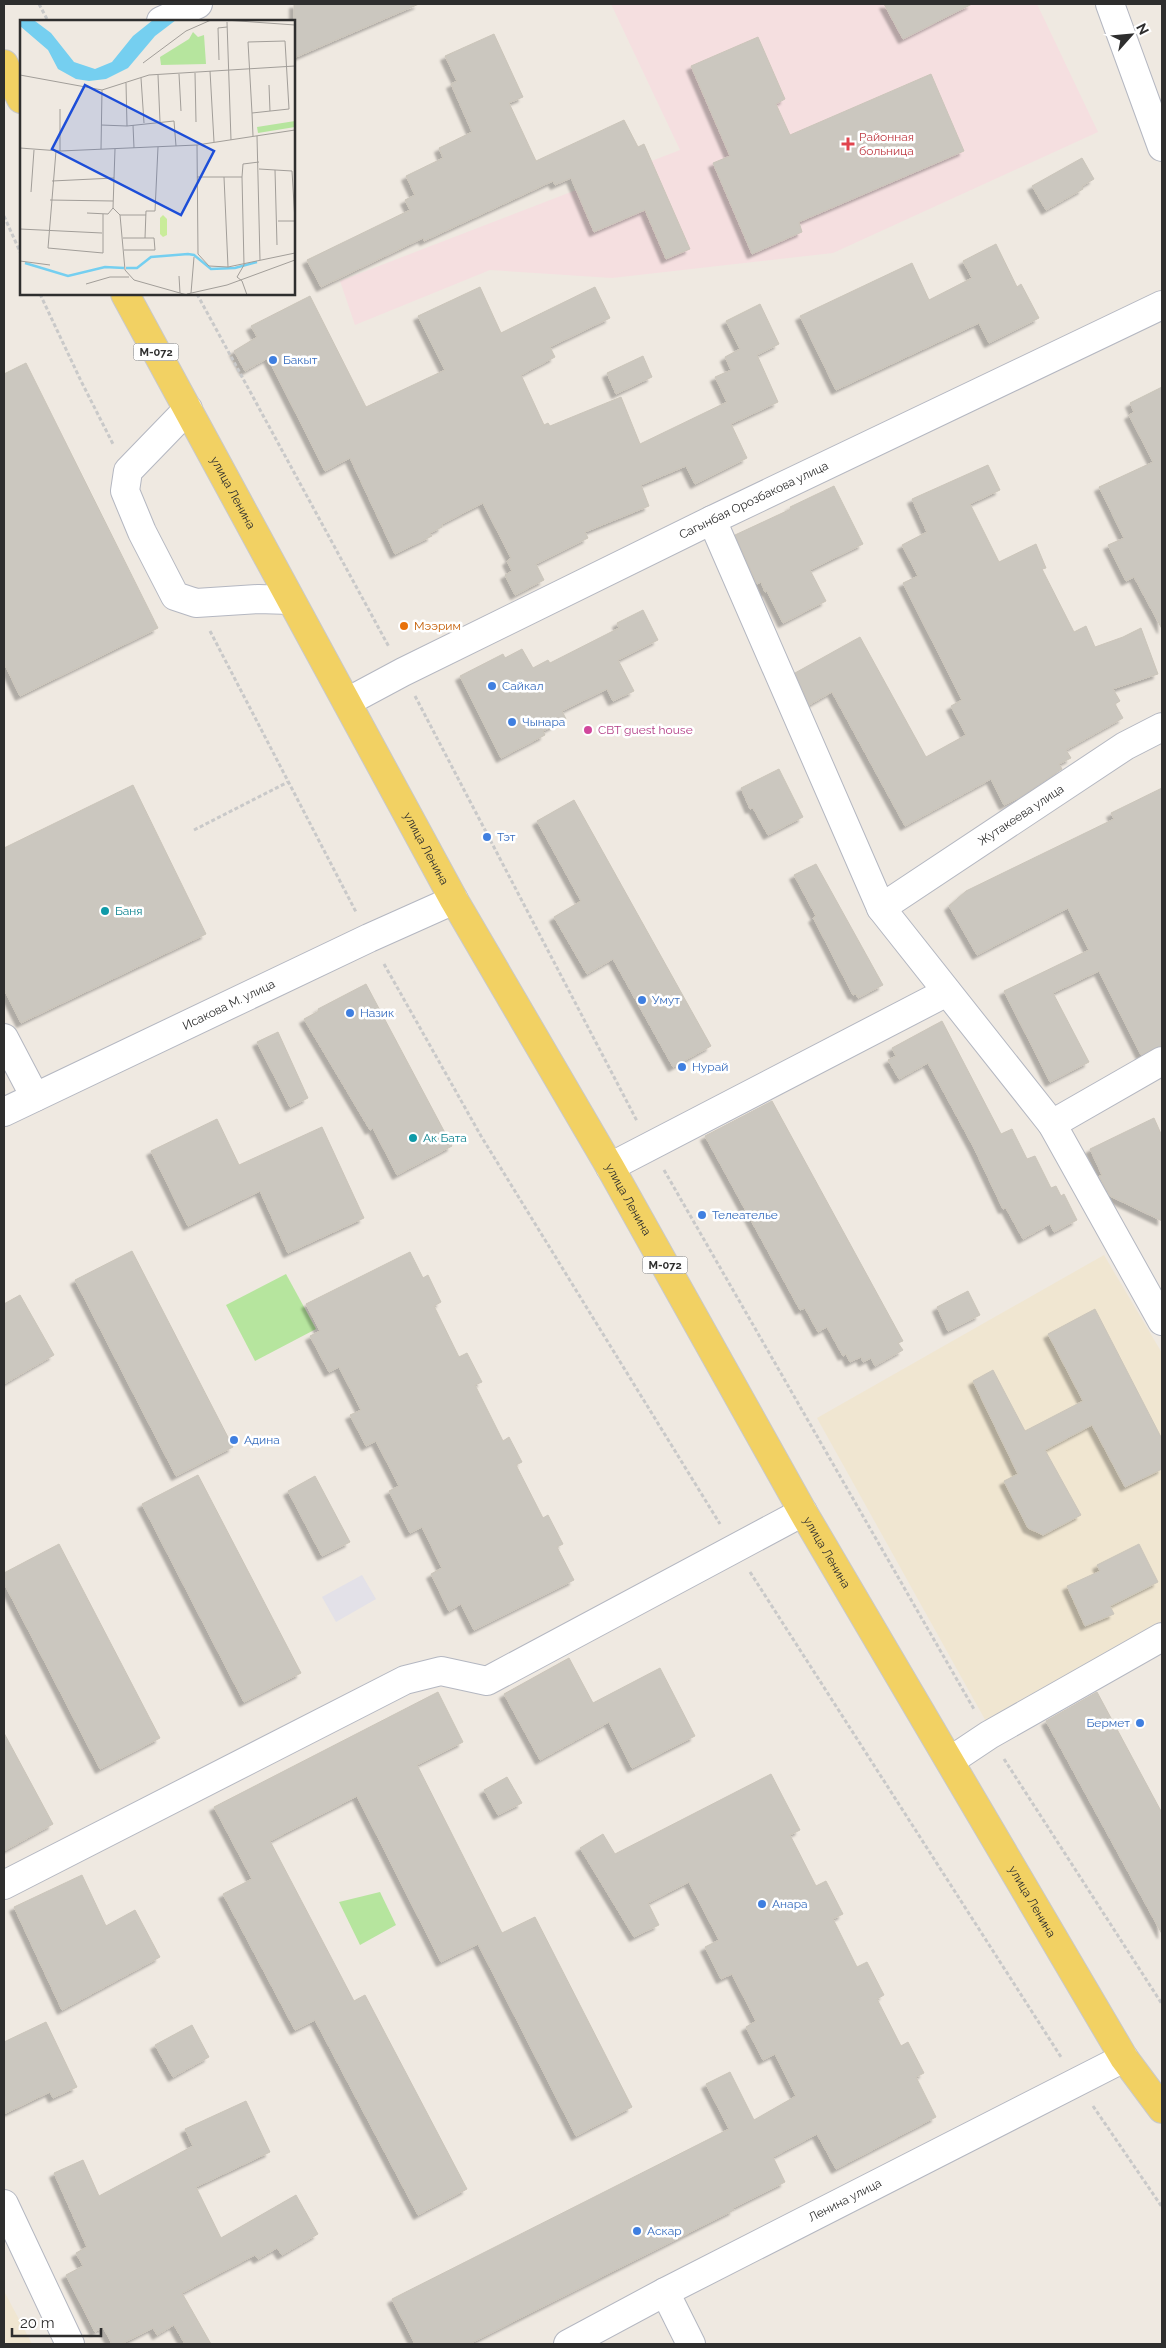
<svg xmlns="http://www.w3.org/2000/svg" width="1166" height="2348" viewBox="0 0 1166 2348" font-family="Raleway,sans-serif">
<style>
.industrial{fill:#e3e1e8}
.education{fill:#f0e6d1}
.medical{fill:#f5dfe0}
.green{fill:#b6e59e}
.building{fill:#cbc7bf;stroke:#cbc5ba;filter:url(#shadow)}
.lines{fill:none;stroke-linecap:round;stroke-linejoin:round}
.minor-casing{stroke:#b4b7c1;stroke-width:30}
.major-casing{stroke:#c9c9c9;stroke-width:30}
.path{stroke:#c9c9c9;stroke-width:3;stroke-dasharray:4 2.5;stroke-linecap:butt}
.minor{stroke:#fff;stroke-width:28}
.major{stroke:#f2d163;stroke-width:28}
.health-dot{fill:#e0444e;stroke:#fff;stroke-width:2}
.shop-dot{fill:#3f7fe0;stroke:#fff;stroke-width:2}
.food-dot{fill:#e8710a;stroke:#fff;stroke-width:2}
.hotel-dot{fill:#d1479c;stroke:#fff;stroke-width:2}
.culture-dot{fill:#0f9aa8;stroke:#fff;stroke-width:2}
.labels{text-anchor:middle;stroke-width:5;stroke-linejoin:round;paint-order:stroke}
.shield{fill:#fff;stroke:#6d6d6d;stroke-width:1}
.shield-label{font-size:11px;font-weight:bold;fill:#2e2e2e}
.health-label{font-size:12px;fill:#be3a42;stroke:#fff;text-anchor:start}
.shop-label{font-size:12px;fill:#366cbe;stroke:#fff;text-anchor:start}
.street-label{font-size:12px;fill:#2e2e2e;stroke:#fff}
.food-label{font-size:12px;fill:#c56008;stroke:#fff;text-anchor:start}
.hotel-label{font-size:12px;fill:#b23c85;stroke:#fff;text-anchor:start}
.culture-label{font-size:12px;fill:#0d838f;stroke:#fff;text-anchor:start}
.inset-river{fill:none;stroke:#75cff0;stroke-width:2.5}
.inset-road{fill:none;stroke:#a29e99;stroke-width:1}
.view{fill:#1d4ed8;fill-opacity:0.15;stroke:#1d4ed8;stroke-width:2.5}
.inset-edge{fill:none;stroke:#2e2e2e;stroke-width:2.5}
</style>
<defs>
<filter id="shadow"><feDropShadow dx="-4.5" dy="4.5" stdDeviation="1" flood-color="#0004"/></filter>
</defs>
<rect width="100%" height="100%" fill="#efe9e1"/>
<!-- industrial -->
<path class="industrial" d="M 362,1575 L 376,1599 L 336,1622 L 322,1597 Z"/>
<!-- education -->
<g class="education">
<path d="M 1104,1255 L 1162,1353 L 1162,1626 L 988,1725 L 817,1418 Z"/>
<path d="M 4,2291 L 32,2344 L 4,2344 Z"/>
</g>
<!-- medical -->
<path class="medical" d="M 611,4 L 1037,4 L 1098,132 L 833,253 L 612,278 L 490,270 L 355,325 L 340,281 L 680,150 Z"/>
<!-- green -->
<g class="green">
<path d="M 286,1274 L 316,1329 L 255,1361 L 226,1305 Z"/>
<path d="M 380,1892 L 396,1925 L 360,1945 L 339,1902 Z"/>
</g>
<!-- building -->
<g class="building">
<path d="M 294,4 L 419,4 L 294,58 Z"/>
<path d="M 884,4 L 972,4 L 903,39 Z"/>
<path d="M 494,34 L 523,97 L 509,103 L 536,161 L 624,120 L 638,147 L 644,144 L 690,249 L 666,259 L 645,210 L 594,232 L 571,178 L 555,185 L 553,181 L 424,241 L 423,238 L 321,287 L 307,260 L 410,210 L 405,200 L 415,195 L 406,176 L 443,158 L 439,148 L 472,132 L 451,84 L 457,81 L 445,56 Z"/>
<path d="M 758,37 L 785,99 L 776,104 L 790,135 L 931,74 L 964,151 L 799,222 L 802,232 L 752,254 L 713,163 L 730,156 L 691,66 Z"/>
<path d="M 1082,158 L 1094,179 L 1082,186 L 1083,189 L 1046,210 L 1032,186 Z"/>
<path d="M 996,244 L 1017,287 L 1021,284 L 1039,318 L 989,343 L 979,323 L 836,390 L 800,316 L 912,263 L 929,300 L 972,278 L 963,261 Z"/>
<path d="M 480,287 L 501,333 L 595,287 L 610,318 L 550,347 L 555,357 L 521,375 L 544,425 L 548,423 L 550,426 L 621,397 L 640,444 L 727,402 L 715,377 L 731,370 L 725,357 L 740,349 L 726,321 L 760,304 L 779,344 L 757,355 L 778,402 L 731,424 L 747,458 L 695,484 L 686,466 L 641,485 L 649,506 L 585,532 L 588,538 L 536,564 L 544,580 L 515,595 L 505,575 L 512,571 L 507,561 L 511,558 L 483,503 L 442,524 L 442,527 L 430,533 L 432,536 L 395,554 L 350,458 L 325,471 L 268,358 L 245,371 L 234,351 L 257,337 L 251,326 L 310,296 L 366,407 L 445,370 L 418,316 Z"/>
<path d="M 643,356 L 652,377 L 616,394 L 607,373 Z"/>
<path d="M 26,363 L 158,628 L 20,696 L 4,663 L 4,374 Z"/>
<path d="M 1162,387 L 1162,629 L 1134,577 L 1126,581 L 1108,545 L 1124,538 L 1099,487 L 1153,462 L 1129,415 L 1134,412 L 1130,403 Z"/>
<path d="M 988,465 L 1000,490 L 970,504 L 999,562 L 1036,544 L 1046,568 L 1042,569 L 1074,632 L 1086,626 L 1095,647 L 1123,637 L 1141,628 L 1158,674 L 1113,689 L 1120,701 L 1115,704 L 1123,718 L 1066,750 L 1071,758 L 1059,764 L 1062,769 L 1022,796 L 1004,805 L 991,779 L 905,826 L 832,692 L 809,705 L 795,673 L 860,637 L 926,757 L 966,735 L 951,706 L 962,700 L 903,583 L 918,576 L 902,545 L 927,532 L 912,499 Z"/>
<path d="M 834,486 L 863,544 L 810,570 L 826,601 L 783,623 L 767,591 L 765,592 L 761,582 L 757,584 L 735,535 L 791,509 L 790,507 Z"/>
<path d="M 643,610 L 658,640 L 618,660 L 634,691 L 613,701 L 607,689 L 562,711 L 566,719 L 543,731 L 545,735 L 501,758 L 460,676 L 503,654 L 505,658 L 522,649 L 533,668 L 548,660 L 550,663 L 619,628 L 617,623 Z"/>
<path d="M 779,769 L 803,817 L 768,835 L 753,808 L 750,809 L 741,788 Z"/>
<path d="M 133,785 L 206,934 L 21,1023 L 4,989 L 4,848 Z"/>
<path d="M 1162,788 L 1162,1045 L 1141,1055 L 1099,971 L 1053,993 L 1089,1062 L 1050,1082 L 1004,991 L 1089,950 L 1068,908 L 977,955 L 949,906 L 966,891 L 1114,819 L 1111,813 Z"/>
<path d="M 574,800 L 711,1046 L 673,1067 L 613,959 L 587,974 L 554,917 L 581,901 L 537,821 Z"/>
<path d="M 816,864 L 883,985 L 858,998 L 856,994 L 853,995 L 816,923 L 813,918 L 816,916 L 794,875 Z"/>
<path d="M 366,984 L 452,1146 L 397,1175 L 373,1128 L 370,1130 L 304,1019 L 319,1011 L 318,1009 Z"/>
<path d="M 942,1021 L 1001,1134 L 1012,1129 L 1027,1159 L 1035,1156 L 1051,1188 L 1056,1186 L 1061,1196 L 1064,1194 L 1077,1220 L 1054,1232 L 1050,1224 L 1023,1239 L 1006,1208 L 1003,1209 L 974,1148 L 928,1063 L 899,1079 L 888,1060 L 896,1056 L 892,1048 Z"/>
<path d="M 278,1032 L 308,1098 L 290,1107 L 257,1042 Z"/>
<path d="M 772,1101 L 903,1341 L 898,1343 L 903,1350 L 875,1366 L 871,1358 L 863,1362 L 861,1357 L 850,1362 L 846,1354 L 843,1356 L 827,1327 L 818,1332 L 805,1308 L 800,1310 L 705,1136 Z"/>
<path d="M 1154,1118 L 1162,1136 L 1162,1221 L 1110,1196 L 1099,1176 L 1102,1175 L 1090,1149 Z"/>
<path d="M 217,1119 L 239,1165 L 322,1127 L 364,1218 L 288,1253 L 260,1191 L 188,1226 L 151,1151 Z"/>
<path d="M 132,1251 L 233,1447 L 176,1476 L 75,1280 Z"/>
<path d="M 410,1252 L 423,1278 L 428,1275 L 441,1302 L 434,1306 L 459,1357 L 467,1353 L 482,1382 L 475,1385 L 503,1441 L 509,1437 L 522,1462 L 516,1465 L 543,1518 L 548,1515 L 563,1544 L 557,1547 L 574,1580 L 474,1630 L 461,1604 L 449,1611 L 431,1574 L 442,1568 L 422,1527 L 410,1533 L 389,1491 L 399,1486 L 376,1441 L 366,1446 L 350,1415 L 361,1410 L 339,1367 L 329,1372 L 310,1336 L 320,1331 L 306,1304 Z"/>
<path d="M 968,1291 L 980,1315 L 948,1331 L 937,1307 Z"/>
<path d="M 20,1295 L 54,1355 L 4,1384 L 4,1304 Z"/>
<path d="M 1095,1309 L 1162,1439 L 1162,1469 L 1125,1487 L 1092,1425 L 1045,1450 L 1081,1515 L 1043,1535 L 1028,1528 L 1004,1481 L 1018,1474 L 973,1381 L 993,1370 L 1025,1431 L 1083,1401 L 1048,1334 Z"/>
<path d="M 198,1475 L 301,1673 L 244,1702 L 142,1504 Z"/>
<path d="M 315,1476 L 350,1542 L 322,1556 L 288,1491 Z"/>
<path d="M 59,1544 L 160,1738 L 100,1769 L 4,1583 L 4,1573 Z"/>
<path d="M 1139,1544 L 1158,1582 L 1110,1606 L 1114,1614 L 1085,1626 L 1067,1586 L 1100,1571 L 1097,1565 Z"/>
<path d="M 569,1658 L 593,1703 L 660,1668 L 695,1736 L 632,1768 L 609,1722 L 540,1760 L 504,1694 Z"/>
<path d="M 438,1692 L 463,1742 L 417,1765 L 502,1933 L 535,1917 L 632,2107 L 576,2136 L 478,1944 L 441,1962 L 357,1796 L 270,1841 L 354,2001 L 365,1995 L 467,2189 L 418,2215 L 315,2020 L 295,2030 L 223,1894 L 252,1879 L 214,1807 Z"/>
<path d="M 1097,1692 L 1162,1813 L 1162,1934 L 1046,1721 Z"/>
<path d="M 4,1733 L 53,1824 L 4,1851 Z"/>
<path d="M 771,1774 L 800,1830 L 790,1835 L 816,1886 L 826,1881 L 843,1914 L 833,1919 L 857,1967 L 867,1962 L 884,1995 L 877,1999 L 901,2046 L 908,2042 L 924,2073 L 916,2077 L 936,2117 L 836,2169 L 817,2134 L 773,2157 L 785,2182 L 733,2208 L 734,2210 L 469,2344 L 415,2344 L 392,2299 L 729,2129 L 706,2084 L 730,2072 L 754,2120 L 796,2096 L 775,2054 L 763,2060 L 746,2027 L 756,2021 L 732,1974 L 721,1979 L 705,1947 L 719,1940 L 689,1882 L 648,1903 L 659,1925 L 634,1937 L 580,1848 L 603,1834 L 615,1854 Z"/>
<path d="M 507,1777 L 522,1803 L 498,1815 L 484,1790 Z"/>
<path d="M 82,1875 L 106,1926 L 135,1910 L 160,1957 L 62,2010 L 14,1907 Z"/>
<path d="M 46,2022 L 77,2087 L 53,2098 L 50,2092 L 4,2114 L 4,2042 Z"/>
<path d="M 192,2025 L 209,2057 L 173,2077 L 155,2045 Z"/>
<path d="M 246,2101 L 270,2152 L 196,2187 L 221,2238 L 296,2195 L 318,2234 L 282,2255 L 277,2248 L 258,2259 L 255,2255 L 182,2293 L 211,2344 L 185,2344 L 174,2325 L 157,2335 L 153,2328 L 121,2344 L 112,2344 L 103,2327 L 95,2332 L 66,2275 L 83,2266 L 76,2253 L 87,2247 L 54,2173 L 83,2160 L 99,2196 L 193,2146 L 185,2129 Z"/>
</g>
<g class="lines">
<!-- minor casing -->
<g class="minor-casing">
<g id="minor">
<path d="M 1110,4 L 1162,147"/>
<path d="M 161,21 L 198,4"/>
<path d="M 188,409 L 128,471 L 125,491 L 142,532 L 175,596 L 196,603 L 258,599 L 290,600"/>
<path d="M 712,520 L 881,908 L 1052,1124 L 1162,1321"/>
<path id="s1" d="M 347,702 L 403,672 L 712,520 L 1162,305"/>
<path id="s2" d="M 881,908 L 1125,746 L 1162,727"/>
<path d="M 4,1038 L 35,1097"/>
<path id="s3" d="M 4,1112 L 369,938 L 454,900"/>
<path d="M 1052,1124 L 1162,1061"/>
<path d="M 610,1167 L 947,992"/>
<path d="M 950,1761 L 989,1735 L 1162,1637"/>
<path d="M 4,1885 L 405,1680 L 441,1671 L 487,1681 L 803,1512"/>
<path d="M 4,2204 L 70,2344"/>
<path d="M 665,2292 L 691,2344"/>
<path id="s4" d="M 568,2344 L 665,2292 L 1124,2058"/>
</g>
</g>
<!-- major casing -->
<g class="major-casing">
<g id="major">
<path d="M 4,64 L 21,99"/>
<path id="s5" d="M 125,294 L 454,900 L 610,1167 L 803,1512 L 1124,2058 L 1162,2109"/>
</g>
</g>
<!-- path -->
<g class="path">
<path d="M 39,4 L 48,21"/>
<path d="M 4,216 L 21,254"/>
<path d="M 40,294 L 81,381 L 113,444"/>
<path d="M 197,294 L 389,647"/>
<path d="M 210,631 L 356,912"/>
<path d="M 415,696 L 637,1121"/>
<path d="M 194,830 L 288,782"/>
<path d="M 384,964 L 481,1136 L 720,1524"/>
<path d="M 664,1170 L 975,1711"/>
<path d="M 750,1572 L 1061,2057"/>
<path d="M 1004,1759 L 1162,2004"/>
<path d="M 1093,2106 L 1162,2207"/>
</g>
<!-- minor -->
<use href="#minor" class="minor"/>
<!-- major -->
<use href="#major" class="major"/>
</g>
<!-- markers -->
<path class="health-dot" d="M845.5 136.5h5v5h5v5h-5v5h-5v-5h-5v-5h5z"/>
<g class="shop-dot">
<circle cx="273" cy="360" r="5"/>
<circle cx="492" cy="686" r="5"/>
<circle cx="512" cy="722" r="5"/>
<circle cx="487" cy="837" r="5"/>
<circle cx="642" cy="1000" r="5"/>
<circle cx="350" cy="1013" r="5"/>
<circle cx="682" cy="1067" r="5"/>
<circle cx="702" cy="1215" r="5"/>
<circle cx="234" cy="1440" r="5"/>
<circle cx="1140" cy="1723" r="5"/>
<circle cx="762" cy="1904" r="5"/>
<circle cx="637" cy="2231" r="5"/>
</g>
<circle class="food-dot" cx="404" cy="626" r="5"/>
<circle class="hotel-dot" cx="588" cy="730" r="5"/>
<g class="culture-dot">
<circle cx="105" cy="911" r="5"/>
<circle cx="413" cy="1138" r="5"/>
</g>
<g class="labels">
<!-- shield labels -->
<g class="shield">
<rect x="133.5" y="343.5" width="45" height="17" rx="4"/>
<rect x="642.5" y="1256.5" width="45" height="17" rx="4"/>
</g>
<g class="shield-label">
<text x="156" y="356">М-072</text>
<text x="665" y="1269">М-072</text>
</g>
<!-- health labels -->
<g class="health-label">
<text x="859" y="141">Районная<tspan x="859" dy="14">больница</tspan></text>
</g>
<!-- shop labels -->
<g class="shop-label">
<text x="283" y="364">Бакыт</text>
<text x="502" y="690">Сайкал</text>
<text x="522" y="726">Чынара</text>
<text x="497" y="841">Тэт</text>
<text x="652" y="1004">Умут</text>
<text x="360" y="1017">Назик</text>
<text x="692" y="1071">Нурай</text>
<text x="712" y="1219">Телеателье</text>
<text x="244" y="1444">Адина</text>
<text x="1130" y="1727" text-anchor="end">Бермет</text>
<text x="772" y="1908">Анара</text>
<text x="647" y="2235">Аскар</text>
</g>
<!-- street labels -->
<g class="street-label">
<text dy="4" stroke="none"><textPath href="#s5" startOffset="226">улица Ленина</textPath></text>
<text dy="4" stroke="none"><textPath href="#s1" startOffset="454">Сагынбая Орозбакова улица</textPath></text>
<text dy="4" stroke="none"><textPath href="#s2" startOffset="168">Жутакеева улица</textPath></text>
<text dy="4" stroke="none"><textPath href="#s5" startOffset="631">улица Ленина</textPath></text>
<text dy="4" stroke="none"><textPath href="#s3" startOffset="249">Исакова М. улица</textPath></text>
<text dy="4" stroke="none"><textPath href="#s5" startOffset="1036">улица Ленина</textPath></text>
<text dy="4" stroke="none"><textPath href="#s5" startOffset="1441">улица Ленина</textPath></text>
<text dy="4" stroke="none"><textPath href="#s5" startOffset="1846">улица Ленина</textPath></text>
<text dy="4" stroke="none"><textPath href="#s4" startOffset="312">Ленина улица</textPath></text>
</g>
<!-- food labels -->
<g class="food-label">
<text x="414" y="630">Мээрим</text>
</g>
<!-- hotel labels -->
<g class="hotel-label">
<text x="598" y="734">CBT guest house</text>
</g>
<!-- culture labels -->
<g class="culture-label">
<text x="115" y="915">Баня</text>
<text x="423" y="1142">Ак Бата</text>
</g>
</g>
<!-- overview -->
<g transform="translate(20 20)">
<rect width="275" height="275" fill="#efe9e1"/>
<path d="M 173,12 L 178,17 L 184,15 L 186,44 L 141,45 L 140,37 L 169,19 ZM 275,101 L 275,107 L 238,113 L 237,107 Z" fill="#b6e59e"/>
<path d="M 143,195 L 147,199 L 147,215 L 143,217 L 140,214 L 140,198 Z" fill="#c9ec9a"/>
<path d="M 0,0 L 15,1 L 31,13 L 54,42 L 75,49 L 92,42 L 113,16 L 133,0 L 156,0 L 135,16 L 108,48 L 86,59 L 69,61 L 56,59 L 38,49 L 28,30 L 0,6 Z" fill="#75cff0"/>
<path class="inset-river" d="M 5,243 L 48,256 L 85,247 L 104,248M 106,248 L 117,248 L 131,237 L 168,234 L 174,235 L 191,249 L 215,248 L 237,242"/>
<path class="inset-road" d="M 205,0 L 275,5M 207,2 L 211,120M 199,40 L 198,8 L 207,7M 123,43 L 166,11 L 191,0M 190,51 L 194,122M 175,53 L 176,102M 159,54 L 161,91M 0,55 L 82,70M 138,55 L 140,102M 121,58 L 124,103M 106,63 L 107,106M 249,65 L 250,91M 40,89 L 40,131M 232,93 L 269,89 L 265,21 L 228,22 L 232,93 L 233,116M 81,105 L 107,106 L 154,101 L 156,126M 113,105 L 114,128M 237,116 L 240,240M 177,125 L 178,234M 0,128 L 40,131 L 177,125 L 275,110M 81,129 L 82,70 L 129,55 L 275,46M 95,129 L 93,188 L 100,195 L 105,250 L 114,260 L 167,275M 36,131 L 28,228 L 83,233 L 83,194M 239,149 L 272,151 L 275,201 L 258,201M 255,150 L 257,225M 177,157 L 222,157 L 224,245 L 217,257 L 222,261 L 227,275M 204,157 L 208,247M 222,157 L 223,144 L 239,142M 32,161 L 94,158M 11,172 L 14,130M 30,180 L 93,181M 67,193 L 88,194 L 93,188M 100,195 L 126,195M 0,209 L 82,213M 103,218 L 134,218 L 135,230 L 104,230M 125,218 L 126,191 L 135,191 L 138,127M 178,234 L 189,246 L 208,247 L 275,233M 0,241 L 30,245M 159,256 L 160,273M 66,264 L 90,257 L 109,257M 171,273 L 174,237M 167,274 L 207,265 L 275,240"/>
<path class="view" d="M 65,65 L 194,131 L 161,195 L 32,129 Z"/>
<rect width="275" height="275" class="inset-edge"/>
</g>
<!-- border -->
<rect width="1166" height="2348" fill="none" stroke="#2e2e2e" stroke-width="10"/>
<!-- north arrow -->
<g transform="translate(1131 35) rotate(63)" stroke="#ffffff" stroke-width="4" paint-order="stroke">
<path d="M0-4L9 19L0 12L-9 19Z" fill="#2e2e2e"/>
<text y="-8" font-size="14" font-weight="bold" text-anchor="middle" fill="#2e2e2e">N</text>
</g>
<!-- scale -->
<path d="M12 2328v8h89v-8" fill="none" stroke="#2e2e2e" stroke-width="2.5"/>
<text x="20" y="2328" font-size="15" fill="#2e2e2e" stroke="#ffffff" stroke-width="4" paint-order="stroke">20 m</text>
</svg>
